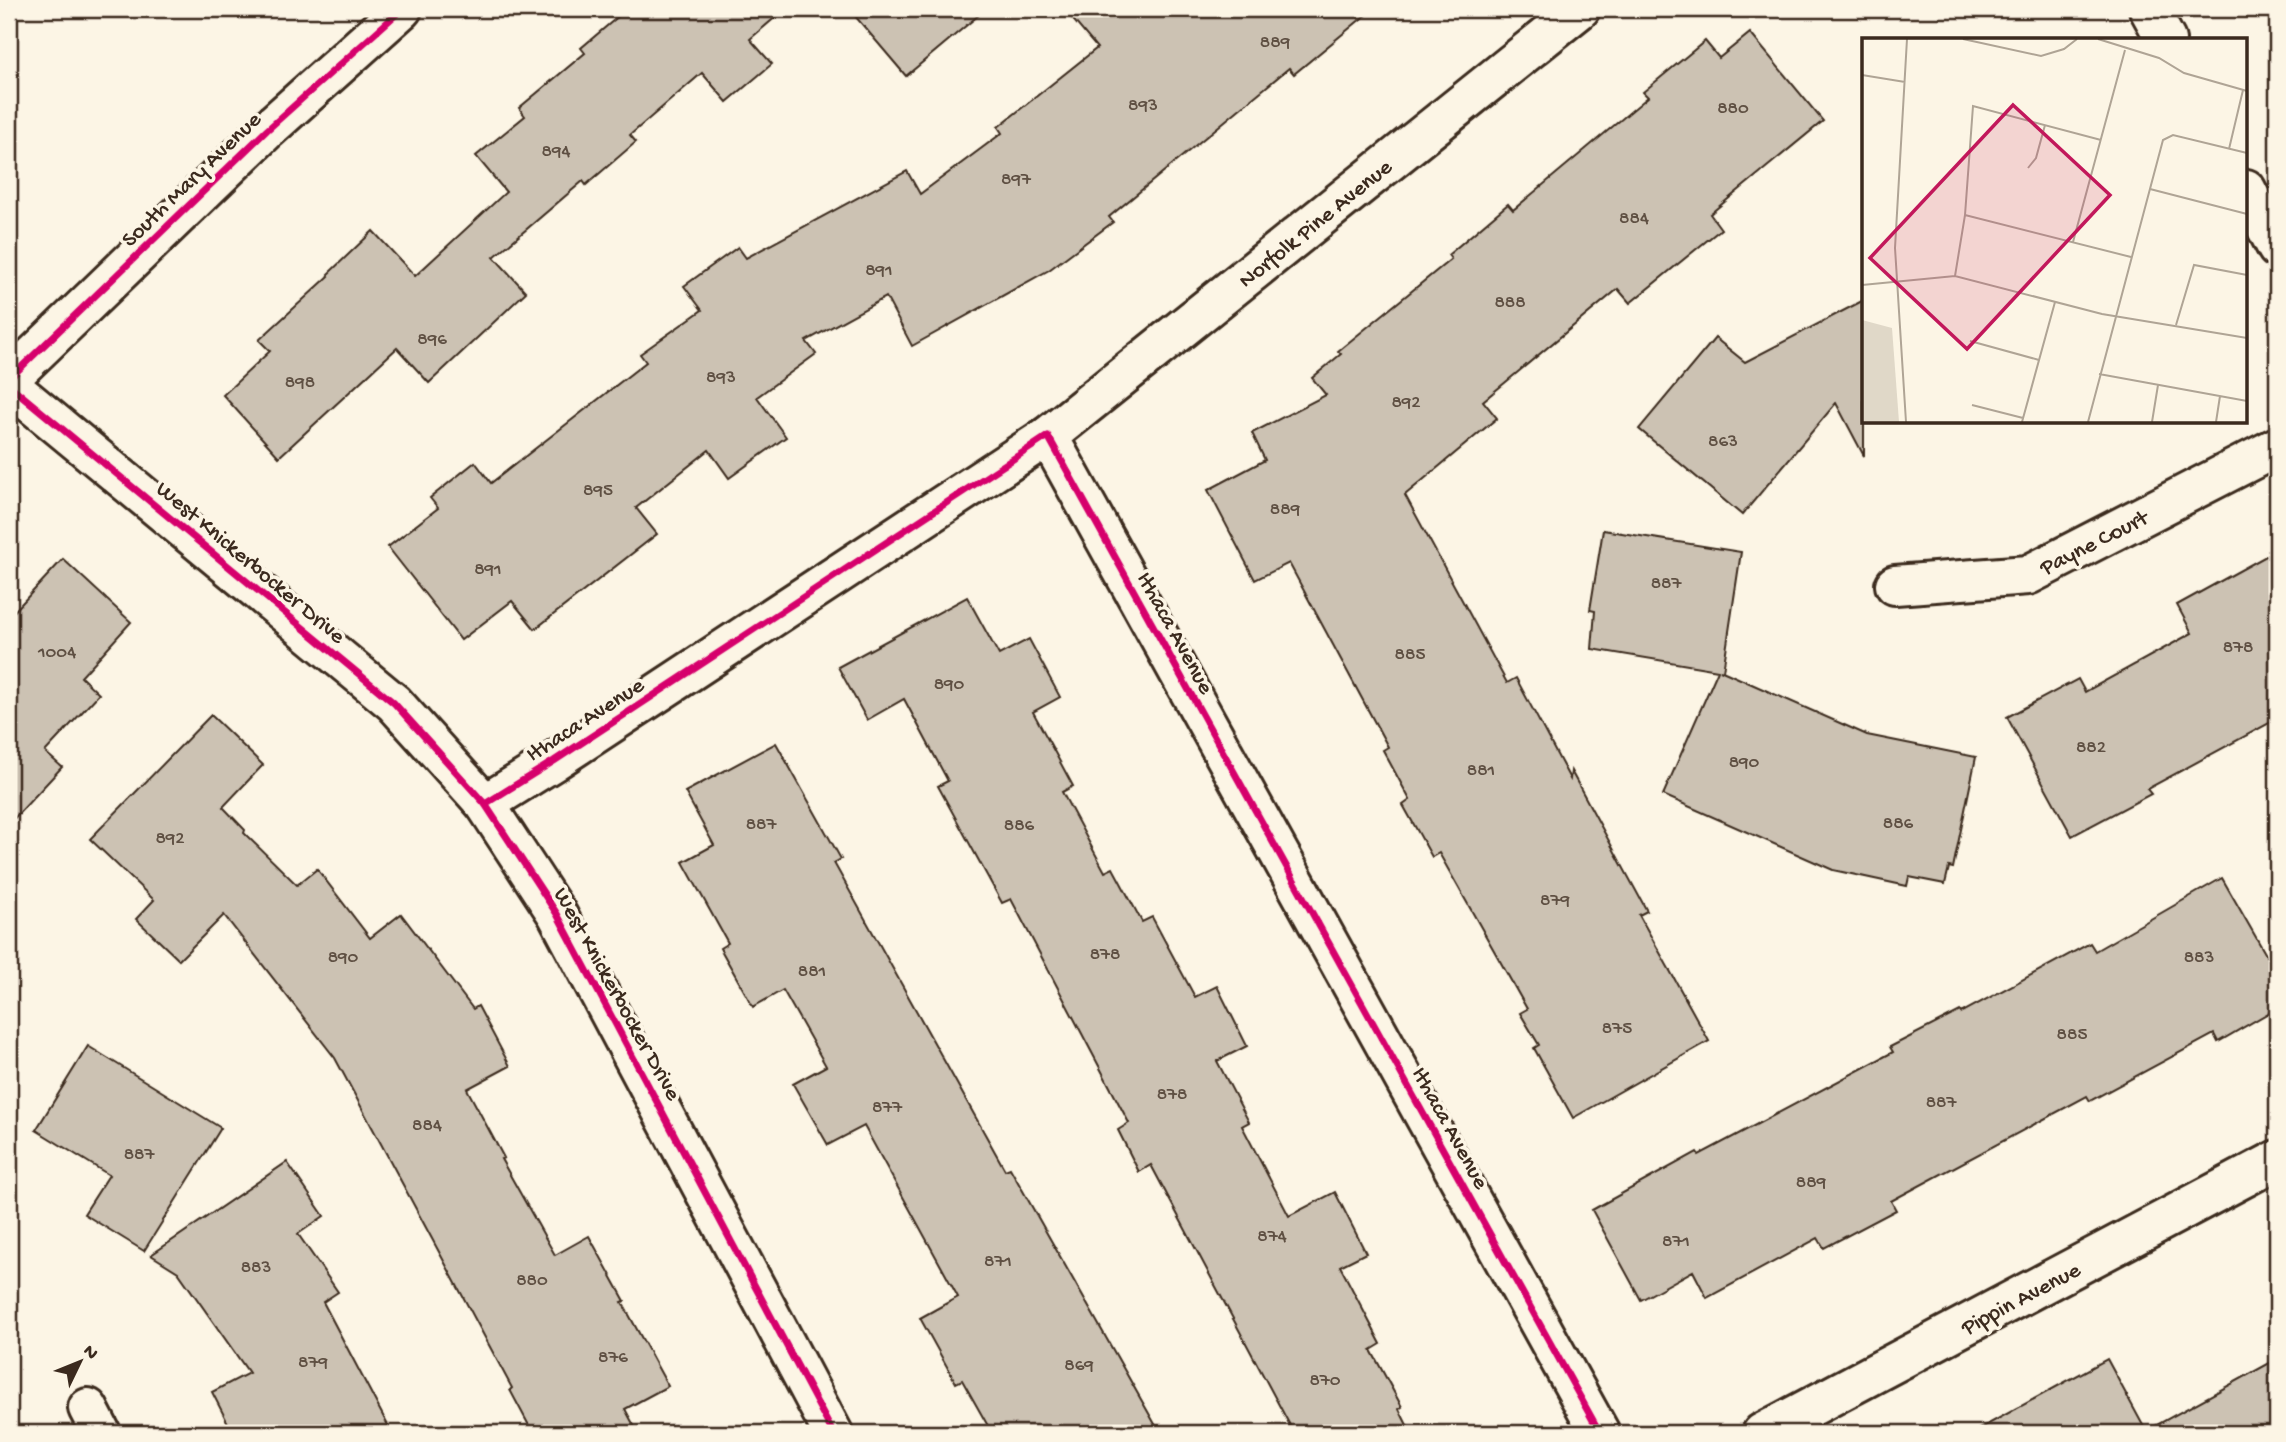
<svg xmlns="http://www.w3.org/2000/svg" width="2286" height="1442" viewBox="0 0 2286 1442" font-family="'Gochi Hand',sans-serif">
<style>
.building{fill:#ccc2b3;stroke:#3b2a1e;stroke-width:2}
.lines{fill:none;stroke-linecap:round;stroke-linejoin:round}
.street-casing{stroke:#3b2a1e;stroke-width:44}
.secondary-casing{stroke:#3b2a1e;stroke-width:44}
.street{stroke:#fcf5e5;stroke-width:38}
.secondary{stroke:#fcf5e5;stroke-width:38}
.cycleway-casing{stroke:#fcf5e5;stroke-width:11}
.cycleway{stroke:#d6006c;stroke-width:7}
.labels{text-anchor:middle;stroke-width:7;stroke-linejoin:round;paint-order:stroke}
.number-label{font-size:19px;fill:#5f5043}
.street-label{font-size:23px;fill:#3b2a1e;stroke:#fcf5e5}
.inset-road{fill:none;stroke:#afa495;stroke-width:2}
.view{fill:#c2185b;fill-opacity:0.15;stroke:#c2185b;stroke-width:3.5}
.inset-edge{fill:none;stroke:#3b2a1e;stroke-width:3.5}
</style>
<rect width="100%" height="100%" fill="#fcf5e5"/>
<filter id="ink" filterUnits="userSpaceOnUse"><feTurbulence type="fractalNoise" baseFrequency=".0143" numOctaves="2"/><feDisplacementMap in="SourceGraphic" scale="14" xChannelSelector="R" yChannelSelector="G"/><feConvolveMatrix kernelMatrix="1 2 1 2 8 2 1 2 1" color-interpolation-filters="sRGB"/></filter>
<g filter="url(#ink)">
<!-- building -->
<g class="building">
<path d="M 627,9 L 785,9 L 750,39 L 772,64 L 727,102 L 702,73 L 630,135 L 636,142 L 586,185 L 583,181 L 494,257 L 526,292 L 429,383 L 397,348 L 279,457 L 223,395 L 270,351 L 259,340 L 329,276 L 328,274 L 373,231 L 415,276 L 506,192 L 476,156 L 525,116 L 519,108 L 585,53 L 581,48 Z"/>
<path d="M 849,9 L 986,9 L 906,76 Z"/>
<path d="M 1064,9 L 1373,9 L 1294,74 L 1289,68 L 1109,217 L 1113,222 L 1049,270 L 912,346 L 886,297 L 806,341 L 816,354 L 757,397 L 786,437 L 729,478 L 709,450 L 636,508 L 657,534 L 535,629 L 512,601 L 461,640 L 388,547 L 438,508 L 430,498 L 475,462 L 491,483 L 646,362 L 640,354 L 702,310 L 684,286 L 738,247 L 746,258 L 907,171 L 920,194 L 1002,133 L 998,127 L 1097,48 Z"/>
<path d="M 1750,33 L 1823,121 L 1710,214 L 1721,229 L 1630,303 L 1618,289 L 1483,401 L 1497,418 L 1405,495 L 1507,683 L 1516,678 L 1570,779 L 1571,771 L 1647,911 L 1639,915 L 1709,1041 L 1573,1118 L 1534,1048 L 1539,1045 L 1520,1013 L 1527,1009 L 1439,853 L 1432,857 L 1403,805 L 1410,800 L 1383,750 L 1388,747 L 1289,563 L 1255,580 L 1208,490 L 1265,460 L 1252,433 L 1326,395 L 1312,378 L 1341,354 L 1338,351 L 1451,259 L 1448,255 L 1508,204 L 1513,210 L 1648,97 L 1643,92 L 1705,41 L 1719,58 Z"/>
<path d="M 1864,300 L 1864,456 L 1836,403 L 1742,515 L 1639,429 L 1715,338 L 1745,362 Z"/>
<path d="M 1603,530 L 1741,552 L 1723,671 L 1720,670 L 1867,735 L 1976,757 L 1953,868 L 1949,867 L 1945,884 L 1909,877 L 1907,886 L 1833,870 L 1663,795 L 1718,670 L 1592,649 L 1595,611 L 1590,610 Z"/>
<path d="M 2277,550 L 2277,719 L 2147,789 L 2151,794 L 2072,836 L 2007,717 L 2078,679 L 2085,692 L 2192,633 L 2177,605 Z"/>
<path d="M 63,559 L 131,622 L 81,677 L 99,694 L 45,752 L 62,767 L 9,824 L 9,617 Z"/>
<path d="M 967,597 L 999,655 L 1029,639 L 1060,697 L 1033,712 L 1073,786 L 1062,792 L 1105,872 L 1113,868 L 1142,922 L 1152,917 L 1195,997 L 1217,986 L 1247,1046 L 1217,1061 L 1249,1122 L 1242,1126 L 1289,1216 L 1335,1192 L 1366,1253 L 1340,1266 L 1381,1344 L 1371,1350 L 1402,1407 L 1399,1409 L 1411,1433 L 1294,1433 L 1151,1165 L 1139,1172 L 1118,1130 L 1129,1123 L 1011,899 L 1002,903 L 938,786 L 948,781 L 904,699 L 867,720 L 838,667 Z"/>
<path d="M 211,715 L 263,765 L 223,807 L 245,830 L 244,833 L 297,885 L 317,869 L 370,938 L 401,914 L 473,1009 L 478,1006 L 510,1066 L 467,1089 L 504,1158 L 501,1159 L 555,1255 L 589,1236 L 625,1301 L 622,1302 L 668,1386 L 625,1409 L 638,1433 L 533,1433 L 510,1390 L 512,1388 L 335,1058 L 224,915 L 179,960 L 136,919 L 154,900 L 90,839 Z"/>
<path d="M 776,743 L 841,859 L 834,863 L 1005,1170 L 1010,1168 L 1160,1433 L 992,1433 L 962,1380 L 956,1383 L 920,1318 L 958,1297 L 864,1126 L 828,1145 L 793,1084 L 826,1066 L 783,990 L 753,1007 L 720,948 L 728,943 L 683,862 L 714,845 L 685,792 Z"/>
<path d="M 2222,878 L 2277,974 L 2277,1008 L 2218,1042 L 2214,1034 L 2090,1101 L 2087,1096 L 1891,1201 L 1896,1210 L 1824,1248 L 1818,1238 L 1707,1298 L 1693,1271 L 1641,1300 L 1592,1210 L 1697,1152 L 1699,1155 L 1893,1052 L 1890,1047 L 1960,1011 L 1961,1013 L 2090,943 L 2095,951 Z"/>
<path d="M 88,1046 L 221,1128 L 144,1251 L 84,1214 L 109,1175 L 36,1130 Z"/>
<path d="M 287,1162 L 324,1216 L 298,1234 L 338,1292 L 323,1302 L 392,1433 L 233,1433 L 212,1392 L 249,1373 L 178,1272 L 151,1255 Z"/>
<path d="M 2107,1359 L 2146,1431 L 2277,1359 L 2277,1433 L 1972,1433 Z"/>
</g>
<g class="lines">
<!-- street casing -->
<g class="street-casing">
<g id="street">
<path d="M 2149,9 L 2166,40"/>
<path d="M 2246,189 L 2277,248"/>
<path d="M 1048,436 L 1580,9"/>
<path d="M 1895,585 L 2028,575 L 2277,447"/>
<path d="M 485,804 L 554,761 L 1048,436 L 1600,1433"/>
<path d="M 88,1408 L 101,1433"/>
<path d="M 1762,1433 L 2277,1160"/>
</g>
</g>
<!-- secondary casing -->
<g class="secondary-casing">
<g id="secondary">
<path d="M 9,379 L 267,130 L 402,9"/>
<path d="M 9,385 L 394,703 L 485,804 L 557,914 L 833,1433"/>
</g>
</g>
<!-- street -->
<use href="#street" class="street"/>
<!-- secondary -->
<use href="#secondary" class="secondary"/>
<!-- cycleway casing -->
<g class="cycleway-casing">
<g id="cycleway">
<path d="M 9,379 L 267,130 L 402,9"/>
<path d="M 9,385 L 394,703 L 485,804 L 557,914 L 833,1433"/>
<path d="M 485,804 L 554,761 L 1048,436 L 1600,1433"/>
</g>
</g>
<!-- cycleway -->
<use href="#cycleway" class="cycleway"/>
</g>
</g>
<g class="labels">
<!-- number labels -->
<g class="number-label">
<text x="1275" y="47">889</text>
<text x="1143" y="110">893</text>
<text x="1733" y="113">880</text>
<text x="556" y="156">894</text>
<text x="1016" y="184">897</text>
<text x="1634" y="223">884</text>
<text x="879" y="275">891</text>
<text x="1510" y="307">888</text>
<text x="432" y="344">896</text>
<text x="721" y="382">893</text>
<text x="300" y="387">898</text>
<text x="1406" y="407">892</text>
<text x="1723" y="446">863</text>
<text x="598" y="495">895</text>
<text x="1285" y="514">889</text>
<text x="488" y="574">891</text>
<text x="1666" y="588">887</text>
<text x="2238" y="652">878</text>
<text x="57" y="657">1004</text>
<text x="1410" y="659">885</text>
<text x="949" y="689">890</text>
<text x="2091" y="752">882</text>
<text x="1744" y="767">890</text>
<text x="1481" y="775">881</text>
<text x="1898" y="828">886</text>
<text x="761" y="829">887</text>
<text x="1019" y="830">886</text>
<text x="170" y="843">892</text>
<text x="1555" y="905">879</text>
<text x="1105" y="959">878</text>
<text x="343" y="962">890</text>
<text x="2199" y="962">883</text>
<text x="812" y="976">881</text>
<text x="1617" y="1033">875</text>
<text x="2072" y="1039">885</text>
<text x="1172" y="1099">878</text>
<text x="1941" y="1107">887</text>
<text x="887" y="1112">877</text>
<text x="427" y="1130">884</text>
<text x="139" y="1159">887</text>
<text x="1811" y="1187">889</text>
<text x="1272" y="1241">874</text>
<text x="1676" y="1246">871</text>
<text x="998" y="1266">871</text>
<text x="256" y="1272">883</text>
<text x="532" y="1285">880</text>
<text x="613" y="1362">876</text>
<text x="313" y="1367">879</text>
<text x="1079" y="1370">869</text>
<text x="1325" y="1385">870</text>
</g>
<!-- street labels -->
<g class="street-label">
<text transform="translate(190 178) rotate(-44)" y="8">South Mary Avenue</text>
<text transform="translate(1314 222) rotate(-39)" y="8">Norfolk Pine Avenue</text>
<text transform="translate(2093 541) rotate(-27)" y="8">Payne Court</text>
<text transform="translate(252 561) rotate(40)" y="8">West Knickerbocker Drive</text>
<text transform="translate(1177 632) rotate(61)" y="8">Ithaca Avenue</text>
<text transform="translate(584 718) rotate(-33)" y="8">Ithaca Avenue</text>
<text transform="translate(619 993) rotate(61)" y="8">West Knickerbocker Drive</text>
<text transform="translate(1452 1127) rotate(61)" y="8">Ithaca Avenue</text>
<text transform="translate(2020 1297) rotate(-28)" y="8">Pippin Avenue</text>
</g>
</g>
<!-- overview -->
<g transform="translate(1862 38)">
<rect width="385" height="385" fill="#fcf5e5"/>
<path d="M 0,282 L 30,290 L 37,384 L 0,384 Z" fill="#e0d8c8"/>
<path class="inset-road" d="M 101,1 L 179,18 L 202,11 L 215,1M 236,1 L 297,20 L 322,35 L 385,53M 0,37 L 43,44M 367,111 L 381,52M 166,130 L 174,120 L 183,87M 288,151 L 385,176M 103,177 L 111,68 L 239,102M 211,204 L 263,12M 93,238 L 103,177 L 269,219M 0,247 L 93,238 L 240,276 L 385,300M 314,287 L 332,227 L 385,237M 108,303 L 177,322M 237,336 L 385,363M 110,367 L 161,380M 44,384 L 33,210 L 45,1M 160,384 L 193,264M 226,384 L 301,102 L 311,97 L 385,115M 290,384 L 296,347M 354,384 L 358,358"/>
<path class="view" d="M 151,67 L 248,157 L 105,311 L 8,220 Z"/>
<rect width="385" height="385" class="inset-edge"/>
</g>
<!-- margin -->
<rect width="2286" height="1442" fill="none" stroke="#fcf5e5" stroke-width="35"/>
<rect x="18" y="18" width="2251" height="1407" fill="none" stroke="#3b2a1e" stroke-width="2.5" filter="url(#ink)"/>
<!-- north arrow -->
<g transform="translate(80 1362) rotate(47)" stroke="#fcf5e5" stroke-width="5" paint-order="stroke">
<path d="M0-5L12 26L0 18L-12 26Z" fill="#3b2a1e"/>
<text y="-10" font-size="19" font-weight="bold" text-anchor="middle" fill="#3b2a1e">N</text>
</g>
</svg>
